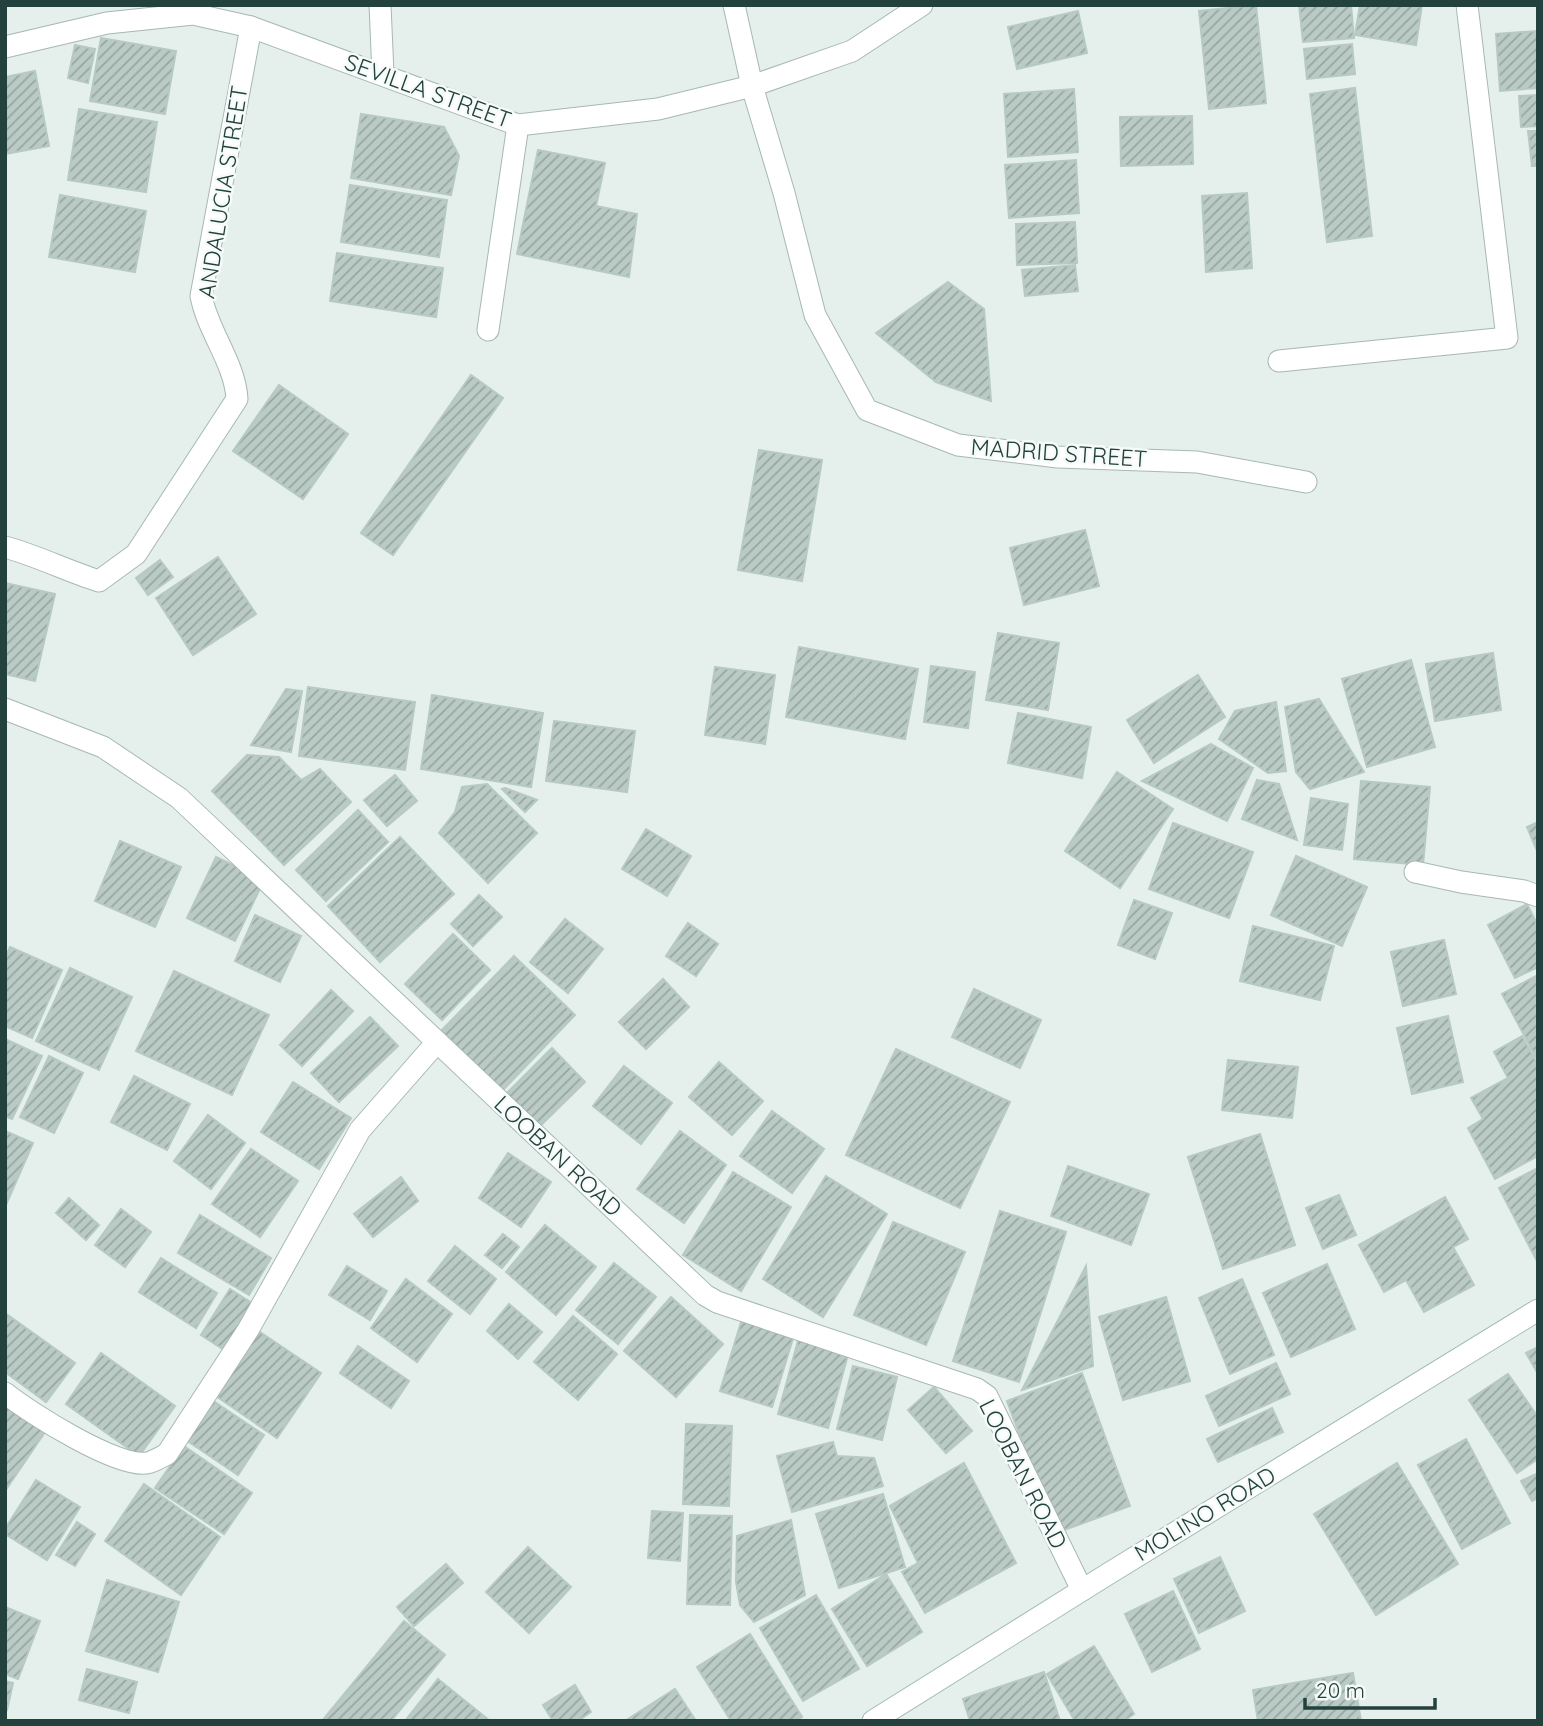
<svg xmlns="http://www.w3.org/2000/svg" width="1543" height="1726" viewBox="0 0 1543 1726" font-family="Quicksand,sans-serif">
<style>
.building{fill:url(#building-hatch);stroke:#b6c9c3;stroke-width:2}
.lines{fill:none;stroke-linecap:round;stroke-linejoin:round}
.lane-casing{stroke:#a7b8b3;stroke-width:23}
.street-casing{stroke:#a7b8b3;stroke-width:23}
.secondary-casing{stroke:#a2bbb5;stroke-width:23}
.lane{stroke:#fff;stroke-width:21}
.street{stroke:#fff;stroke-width:21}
.secondary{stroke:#fff;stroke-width:21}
.labels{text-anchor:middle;stroke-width:5;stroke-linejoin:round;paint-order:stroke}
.street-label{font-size:23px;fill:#23423d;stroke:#f6fbf9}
</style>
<defs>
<pattern id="building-hatch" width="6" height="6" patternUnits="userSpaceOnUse" patternTransform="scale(1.75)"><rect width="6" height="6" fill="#bacac5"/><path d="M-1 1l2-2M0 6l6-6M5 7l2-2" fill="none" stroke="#97a6a1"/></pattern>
</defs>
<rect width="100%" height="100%" fill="#e5efeb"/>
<!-- building -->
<g class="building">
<path d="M 1256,5 L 1266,103 L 1209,109 L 1199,11 Z"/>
<path d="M 1299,5 L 1351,5 L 1354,38 L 1303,42 Z"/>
<path d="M 1360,5 L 1422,5 L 1416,45 L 1355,35 Z"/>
<path d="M 1078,11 L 1087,53 L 1017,69 L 1008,27 Z"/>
<path d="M 1538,31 L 1538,88 L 1500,91 L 1496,34 Z"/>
<path d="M 101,38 L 176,51 L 165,114 L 90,101 Z"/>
<path d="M 1352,44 L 1355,74 L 1307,79 L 1304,49 Z"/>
<path d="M 75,45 L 95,49 L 88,83 L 68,78 Z"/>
<path d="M 35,71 L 49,146 L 5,154 L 5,77 Z"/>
<path d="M 1355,88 L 1372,236 L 1327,242 L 1310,94 Z"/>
<path d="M 1074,89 L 1078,152 L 1008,157 L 1004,94 Z"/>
<path d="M 1538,95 L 1538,126 L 1521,127 L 1519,96 Z"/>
<path d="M 79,109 L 157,122 L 146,192 L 68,180 Z"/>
<path d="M 361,114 L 444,127 L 459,156 L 451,195 L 351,178 Z"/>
<path d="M 1192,116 L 1193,164 L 1121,166 L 1120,117 Z"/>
<path d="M 1528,131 L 1538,131 L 1538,166 L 1532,166 Z"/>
<path d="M 538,150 L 605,163 L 596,206 L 637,214 L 629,277 L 517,254 Z"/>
<path d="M 1076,160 L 1079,213 L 1009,218 L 1005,165 Z"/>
<path d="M 350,185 L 447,200 L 439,257 L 341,242 Z"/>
<path d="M 1247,193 L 1252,268 L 1206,272 L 1202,196 Z"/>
<path d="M 60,195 L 146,211 L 135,272 L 49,257 Z"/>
<path d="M 1075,222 L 1077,263 L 1017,265 L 1016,224 Z"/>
<path d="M 337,253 L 443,268 L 436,317 L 330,301 Z"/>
<path d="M 1075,265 L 1078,291 L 1025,296 L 1022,270 Z"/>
<path d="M 948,282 L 984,309 L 991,401 L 936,382 L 876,333 Z"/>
<path d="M 471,375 L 503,398 L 393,555 L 361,533 Z"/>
<path d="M 279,385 L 348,434 L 303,499 L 233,451 Z"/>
<path d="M 759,450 L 822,460 L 802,581 L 738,570 Z"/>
<path d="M 1085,530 L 1099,586 L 1024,605 L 1010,548 Z"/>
<path d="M 218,557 L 256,614 L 193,655 L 156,598 Z"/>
<path d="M 160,560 L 173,577 L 148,595 L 136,578 Z"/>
<path d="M 5,583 L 55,594 L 35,681 L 5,674 Z"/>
<path d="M 998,633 L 1059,643 L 1048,710 L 986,700 Z"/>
<path d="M 799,647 L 918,669 L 905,739 L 786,717 Z"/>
<path d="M 1493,653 L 1501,710 L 1435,721 L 1426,664 Z"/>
<path d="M 1411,660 L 1435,747 L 1367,767 L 1342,679 Z"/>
<path d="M 931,666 L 975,672 L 968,728 L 924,722 Z"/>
<path d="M 715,667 L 775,675 L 765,744 L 705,735 Z"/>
<path d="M 1198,675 L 1225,717 L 1154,763 L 1127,720 Z"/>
<path d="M 308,687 L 415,702 L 405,770 L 299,756 Z"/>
<path d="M 286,689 L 302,691 L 291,752 L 251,745 Z"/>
<path d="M 432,695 L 543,713 L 531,787 L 421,769 Z"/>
<path d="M 1319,699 L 1364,772 L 1310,789 L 1296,772 L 1285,707 Z"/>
<path d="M 1276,702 L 1286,771 L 1268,773 L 1219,739 L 1235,711 Z"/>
<path d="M 1018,713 L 1091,727 L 1082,778 L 1008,763 Z"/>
<path d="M 554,721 L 635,731 L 627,792 L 546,781 Z"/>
<path d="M 1211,744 L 1253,768 L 1227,821 L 1142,781 Z"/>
<path d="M 247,755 L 279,757 L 301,780 L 320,769 L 351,802 L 284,865 L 212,791 Z"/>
<path d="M 1117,772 L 1173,809 L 1120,888 L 1065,851 Z"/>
<path d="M 395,775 L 417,801 L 387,826 L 364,800 Z"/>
<path d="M 1257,780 L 1279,784 L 1297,840 L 1242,819 Z"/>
<path d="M 1361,781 L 1430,787 L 1423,865 L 1354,859 Z"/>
<path d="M 487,784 L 537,833 L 488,883 L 439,833 L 455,812 L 462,787 Z"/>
<path d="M 505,788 L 537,800 L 525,812 L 502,789 Z"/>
<path d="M 1311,798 L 1348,804 L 1342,850 L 1304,845 Z"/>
<path d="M 358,810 L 388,842 L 326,901 L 296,870 Z"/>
<path d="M 1538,822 L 1538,853 L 1527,827 Z"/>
<path d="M 1173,823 L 1253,852 L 1229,918 L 1149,889 Z"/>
<path d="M 646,829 L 691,856 L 667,896 L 622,869 Z"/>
<path d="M 400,837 L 454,894 L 380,962 L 328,906 Z"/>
<path d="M 120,841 L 181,867 L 155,927 L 95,901 Z"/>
<path d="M 1296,856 L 1367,887 L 1342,946 L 1271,915 Z"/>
<path d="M 216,857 L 264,880 L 235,941 L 187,918 Z"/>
<path d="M 479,895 L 502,917 L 473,946 L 451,924 Z"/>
<path d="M 1134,900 L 1172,913 L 1155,959 L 1118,945 Z"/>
<path d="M 1527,904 L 1538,926 L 1538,967 L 1515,978 L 1488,925 Z"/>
<path d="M 255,915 L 301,936 L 280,982 L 235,961 Z"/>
<path d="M 565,919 L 603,949 L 568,993 L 530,962 Z"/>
<path d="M 688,923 L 718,944 L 696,976 L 666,956 Z"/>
<path d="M 1253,926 L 1334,946 L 1320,1000 L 1240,981 Z"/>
<path d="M 453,934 L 490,970 L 442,1020 L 405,984 Z"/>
<path d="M 1444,940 L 1456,994 L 1403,1006 L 1391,952 Z"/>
<path d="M 10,947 L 62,970 L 32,1038 L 5,1026 L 5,958 Z"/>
<path d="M 514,956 L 575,1015 L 501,1092 L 439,1033 Z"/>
<path d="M 70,968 L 132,997 L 99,1070 L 36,1041 Z"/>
<path d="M 174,971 L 269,1015 L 232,1095 L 136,1051 Z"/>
<path d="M 1538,975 L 1538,1059 L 1537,1059 L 1502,994 Z"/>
<path d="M 663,979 L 689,1007 L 646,1049 L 619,1022 Z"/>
<path d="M 974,989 L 1041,1020 L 1020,1068 L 952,1037 Z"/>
<path d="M 331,990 L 353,1011 L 302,1066 L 280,1045 Z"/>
<path d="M 1448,1016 L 1463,1082 L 1412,1094 L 1397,1028 Z"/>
<path d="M 370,1017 L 398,1046 L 339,1102 L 311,1073 Z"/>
<path d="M 1522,1036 L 1538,1065 L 1538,1156 L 1495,1179 L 1468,1128 L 1483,1119 L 1471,1098 L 1508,1078 L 1494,1052 Z"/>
<path d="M 5,1039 L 42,1056 L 12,1119 L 5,1116 Z"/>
<path d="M 552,1048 L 585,1082 L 535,1131 L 503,1097 Z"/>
<path d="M 896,1049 L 1010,1102 L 960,1208 L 846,1155 Z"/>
<path d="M 49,1056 L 83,1073 L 54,1133 L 20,1117 Z"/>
<path d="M 1228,1060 L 1298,1067 L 1292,1118 L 1222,1110 Z"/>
<path d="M 719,1062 L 763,1101 L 732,1135 L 689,1097 Z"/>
<path d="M 624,1066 L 672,1103 L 641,1144 L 593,1106 Z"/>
<path d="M 134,1076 L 190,1104 L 167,1150 L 111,1122 Z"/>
<path d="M 293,1082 L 351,1118 L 319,1169 L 261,1132 Z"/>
<path d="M 772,1111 L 824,1149 L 792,1193 L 740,1156 Z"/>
<path d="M 208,1115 L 245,1143 L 211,1189 L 174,1161 Z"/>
<path d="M 5,1131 L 33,1143 L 5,1207 Z"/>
<path d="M 680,1131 L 726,1165 L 684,1223 L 637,1189 Z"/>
<path d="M 1260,1134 L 1295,1245 L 1223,1269 L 1188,1157 Z"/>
<path d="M 251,1149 L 298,1181 L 260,1237 L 212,1204 Z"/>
<path d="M 508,1153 L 551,1182 L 521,1227 L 479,1198 Z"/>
<path d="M 1068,1166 L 1149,1194 L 1131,1245 L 1051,1216 Z"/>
<path d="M 1538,1168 L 1538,1263 L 1499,1188 Z"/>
<path d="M 733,1172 L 791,1207 L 741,1291 L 683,1255 Z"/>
<path d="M 826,1176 L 887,1214 L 823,1317 L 763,1279 Z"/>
<path d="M 401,1177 L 418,1201 L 373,1237 L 354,1214 Z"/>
<path d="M 1339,1195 L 1356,1235 L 1323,1249 L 1306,1208 Z"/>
<path d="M 1445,1197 L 1468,1239 L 1453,1247 L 1474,1285 L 1424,1312 L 1406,1280 L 1384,1292 L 1359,1245 Z"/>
<path d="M 69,1198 L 99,1225 L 86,1240 L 56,1213 Z"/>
<path d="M 121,1209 L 151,1232 L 125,1267 L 95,1245 Z"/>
<path d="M 1000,1211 L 1066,1232 L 1019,1382 L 953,1361 Z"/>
<path d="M 200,1215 L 271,1258 L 249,1295 L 178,1253 Z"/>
<path d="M 893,1222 L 965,1252 L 926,1345 L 854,1315 Z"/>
<path d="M 545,1225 L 596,1267 L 556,1315 L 506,1272 Z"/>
<path d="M 503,1234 L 519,1247 L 502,1268 L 485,1255 Z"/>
<path d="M 455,1246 L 496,1279 L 470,1314 L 428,1281 Z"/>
<path d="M 161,1258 L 217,1293 L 196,1328 L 139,1292 Z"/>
<path d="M 614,1263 L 656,1297 L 618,1344 L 576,1310 Z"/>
<path d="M 1327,1264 L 1355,1329 L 1291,1357 L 1263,1293 Z"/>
<path d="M 347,1266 L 387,1291 L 370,1320 L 329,1295 Z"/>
<path d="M 1086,1266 L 1093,1366 L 1022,1390 Z"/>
<path d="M 406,1279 L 452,1314 L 417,1362 L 371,1328 Z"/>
<path d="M 1242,1279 L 1274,1355 L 1230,1374 L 1199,1298 Z"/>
<path d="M 230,1289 L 258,1307 L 229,1353 L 201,1335 Z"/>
<path d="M 671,1297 L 723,1344 L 676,1397 L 624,1351 Z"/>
<path d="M 1166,1297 L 1190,1381 L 1123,1400 L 1099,1317 Z"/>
<path d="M 509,1304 L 542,1332 L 518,1359 L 487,1331 Z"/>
<path d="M 5,1313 L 75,1363 L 46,1402 L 5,1372 Z"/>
<path d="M 573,1316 L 617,1354 L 578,1400 L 534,1362 Z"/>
<path d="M 742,1319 L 794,1335 L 772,1407 L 720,1391 Z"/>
<path d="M 257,1330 L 321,1373 L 277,1438 L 213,1394 Z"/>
<path d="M 799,1337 L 849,1351 L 828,1428 L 778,1414 Z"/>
<path d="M 358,1346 L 409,1381 L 391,1408 L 340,1373 Z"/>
<path d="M 1538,1347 L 1538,1374 L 1526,1353 Z"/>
<path d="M 101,1353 L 175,1406 L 139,1456 L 66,1404 Z"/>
<path d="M 1276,1363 L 1290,1394 L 1219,1426 L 1206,1396 Z"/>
<path d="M 853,1366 L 897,1377 L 882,1440 L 837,1429 Z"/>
<path d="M 1082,1373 L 1130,1506 L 1056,1533 L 1007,1401 Z"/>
<path d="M 1508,1374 L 1538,1417 L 1538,1459 L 1517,1473 L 1469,1400 Z"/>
<path d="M 934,1387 L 972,1431 L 946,1453 L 908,1410 Z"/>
<path d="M 212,1400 L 264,1435 L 238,1475 L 186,1440 Z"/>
<path d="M 5,1404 L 45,1432 L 5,1491 Z"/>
<path d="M 1272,1408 L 1283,1432 L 1218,1462 L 1207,1439 Z"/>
<path d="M 686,1424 L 732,1426 L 729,1506 L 683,1504 Z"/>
<path d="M 1466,1439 L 1510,1523 L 1462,1549 L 1418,1465 Z"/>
<path d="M 833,1442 L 837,1456 L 874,1458 L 883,1486 L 792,1512 L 777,1456 Z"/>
<path d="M 184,1446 L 252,1493 L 224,1534 L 155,1488 Z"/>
<path d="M 964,1463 L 1016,1563 L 925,1613 L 902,1572 L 918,1563 L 890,1506 Z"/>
<path d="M 1397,1463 L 1458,1564 L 1376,1615 L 1314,1514 Z"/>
<path d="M 1538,1473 L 1538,1498 L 1532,1501 L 1521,1481 Z"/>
<path d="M 36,1480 L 80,1507 L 47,1560 L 5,1534 L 5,1529 Z"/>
<path d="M 144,1484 L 220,1537 L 181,1595 L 105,1541 Z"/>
<path d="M 883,1494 L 905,1567 L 839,1588 L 816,1514 Z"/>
<path d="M 652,1511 L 683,1513 L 680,1561 L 648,1558 Z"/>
<path d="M 690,1515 L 732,1516 L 730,1605 L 687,1604 Z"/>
<path d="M 791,1520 L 805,1595 L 754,1622 L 740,1605 L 736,1582 L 737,1536 Z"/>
<path d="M 77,1522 L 95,1534 L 75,1566 L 56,1555 Z"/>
<path d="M 528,1547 L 571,1587 L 529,1633 L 486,1592 Z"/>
<path d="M 1220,1557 L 1245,1611 L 1199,1633 L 1174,1579 Z"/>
<path d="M 446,1564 L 463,1583 L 414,1626 L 397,1607 Z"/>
<path d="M 886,1574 L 922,1632 L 867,1666 L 832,1609 Z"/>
<path d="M 107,1580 L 179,1602 L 158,1672 L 86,1651 Z"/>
<path d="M 1173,1591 L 1200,1649 L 1152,1672 L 1125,1614 Z"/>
<path d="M 816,1595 L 859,1669 L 803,1701 L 760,1628 Z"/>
<path d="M 5,1607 L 40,1621 L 18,1679 L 5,1674 Z"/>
<path d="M 404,1621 L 445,1655 L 391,1721 L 322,1721 Z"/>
<path d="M 750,1634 L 802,1717 L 795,1721 L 731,1721 L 697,1667 Z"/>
<path d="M 1094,1646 L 1134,1714 L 1124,1721 L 1075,1721 L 1047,1674 Z"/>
<path d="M 87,1669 L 137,1682 L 129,1713 L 79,1700 Z"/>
<path d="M 1044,1672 L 1060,1721 L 970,1721 L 963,1699 Z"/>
<path d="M 1353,1673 L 1361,1721 L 1258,1721 L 1253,1690 Z"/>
<path d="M 438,1679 L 490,1721 L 405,1721 Z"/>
<path d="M 5,1681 L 13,1683 L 7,1710 L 5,1709 Z"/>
<path d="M 575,1685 L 591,1712 L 578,1721 L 553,1721 L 543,1705 Z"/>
<path d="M 675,1689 L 696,1721 L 625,1721 Z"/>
</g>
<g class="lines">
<!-- lane casing -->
<g class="lane-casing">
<path id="lane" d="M 488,330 L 518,125"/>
</g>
<!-- street casing -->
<g class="street-casing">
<g id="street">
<path d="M 380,5 L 383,74"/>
<path d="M 734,5 L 752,86 L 784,193 L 815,315 L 867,410 L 958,445 L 1058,457 L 1197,462 L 1306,482"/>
<path d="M 5,47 L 107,23 L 193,14 L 251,27 L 518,125 L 658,109 L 752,86 L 852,51 L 922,5"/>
<path d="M 1279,361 L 1507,338 L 1467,5"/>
<path d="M 5,547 C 38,556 67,571 99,581 L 136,554 L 237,399 C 235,363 208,332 201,296 L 251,27"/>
<path d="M 5,709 L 103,747 L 179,798 L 705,1295 L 717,1302 L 977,1389 L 987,1396 L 1082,1590"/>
<path d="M 1415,872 L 1461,882 L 1524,891 L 1538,896"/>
<path d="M 5,1393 C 30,1413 117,1468 147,1463 C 153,1462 161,1457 167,1454 L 248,1330 L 360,1130 L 437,1042"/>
</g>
</g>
<!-- secondary casing -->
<g class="secondary-casing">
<path id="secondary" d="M 873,1721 L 1108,1574 L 1538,1310"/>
</g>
<!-- lane -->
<use href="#lane" class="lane"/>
<!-- street -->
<use href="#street" class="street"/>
<!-- secondary -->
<use href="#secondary" class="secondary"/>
</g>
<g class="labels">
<!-- street labels -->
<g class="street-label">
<text transform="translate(428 91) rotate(20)" y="8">SEVILLA STREET</text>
<text transform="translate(223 192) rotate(-81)" y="8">ANDALUCIA STREET</text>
<text transform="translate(1059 453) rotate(4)" y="8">MADRID STREET</text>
<text transform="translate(558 1156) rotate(43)" y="8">LOOBAN ROAD</text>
<text transform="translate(1023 1474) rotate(63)" y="8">LOOBAN ROAD</text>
<text transform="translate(1205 1514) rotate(-31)" y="8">MOLINO ROAD</text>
</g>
</g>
<!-- border -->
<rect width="1543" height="1726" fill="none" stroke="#23423d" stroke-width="14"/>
<!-- scale -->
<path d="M1305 1698v10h130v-10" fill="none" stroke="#23423d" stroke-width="3.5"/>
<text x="1316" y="1698" font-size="21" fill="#23423d" stroke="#f6fbf9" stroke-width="5" paint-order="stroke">20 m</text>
</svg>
